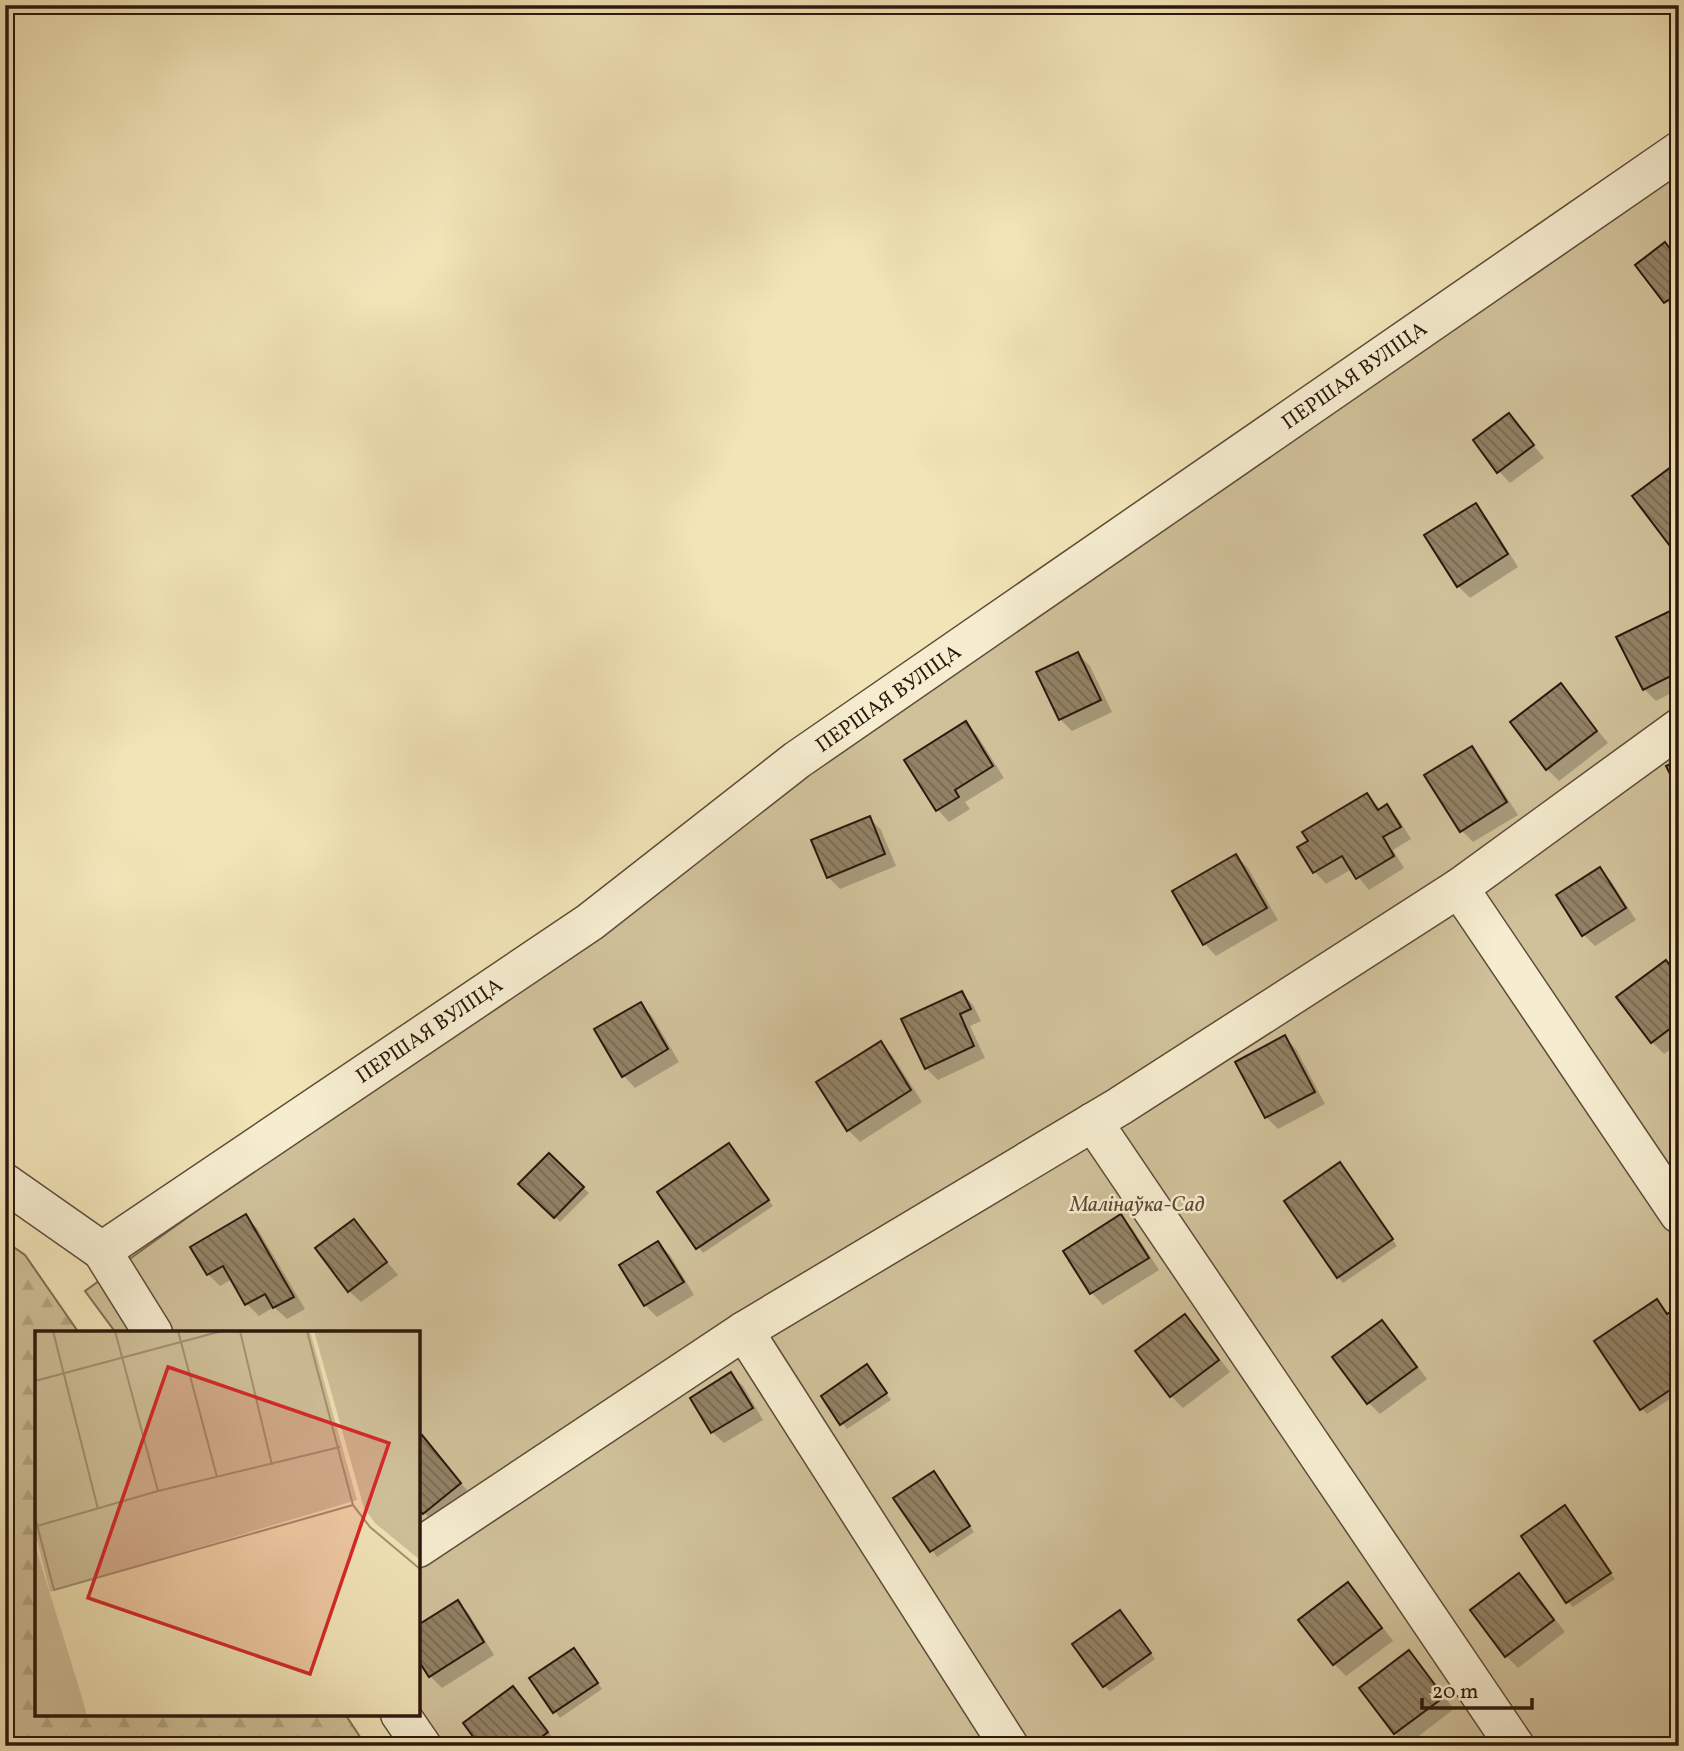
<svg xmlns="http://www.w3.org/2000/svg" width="1684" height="1751" viewBox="0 0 1684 1751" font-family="Vollkorn,serif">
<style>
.forest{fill:url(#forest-firs);stroke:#7e6c53;stroke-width:2}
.garden{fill:#d0c19a;stroke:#7e6c53;stroke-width:2}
.shadow{fill:#0003}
.building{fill:url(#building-back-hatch);stroke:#2c180c;stroke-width:2}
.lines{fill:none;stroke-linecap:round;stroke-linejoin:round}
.minor-casing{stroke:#5d4b37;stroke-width:41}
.minor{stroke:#f6edd0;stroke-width:38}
.labels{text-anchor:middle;stroke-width:5;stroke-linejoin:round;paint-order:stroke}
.street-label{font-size:21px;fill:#2c180c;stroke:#f6edd0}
.park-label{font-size:21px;font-style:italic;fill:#5d4b37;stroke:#f6edd0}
.inset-road{fill:none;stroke:#a29273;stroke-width:2}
.view{fill:#d62828;fill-opacity:0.15;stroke:#d62828;stroke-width:3.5}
.inset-edge{fill:none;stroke:#2c180c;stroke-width:3.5}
</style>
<defs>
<pattern id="forest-firs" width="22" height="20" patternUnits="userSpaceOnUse" patternTransform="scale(1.75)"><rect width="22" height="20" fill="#d0c19a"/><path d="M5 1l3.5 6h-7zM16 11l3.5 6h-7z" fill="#b3a584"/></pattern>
<pattern id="building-back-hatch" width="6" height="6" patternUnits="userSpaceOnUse" patternTransform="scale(1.75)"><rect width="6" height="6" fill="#928265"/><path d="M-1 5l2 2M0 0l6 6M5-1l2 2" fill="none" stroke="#776952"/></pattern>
</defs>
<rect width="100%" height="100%" fill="#f1e4b7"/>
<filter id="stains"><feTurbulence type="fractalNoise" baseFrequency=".00286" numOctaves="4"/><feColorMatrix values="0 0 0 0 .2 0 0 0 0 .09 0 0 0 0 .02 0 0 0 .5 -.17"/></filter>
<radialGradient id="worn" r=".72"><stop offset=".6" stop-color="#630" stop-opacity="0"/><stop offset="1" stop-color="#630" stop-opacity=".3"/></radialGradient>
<!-- forest -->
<path class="forest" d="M 5,1241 L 25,1255 L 79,1333 L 37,1333 L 37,1714 L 345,1714 L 366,1746 L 5,1746 Z"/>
<!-- garden -->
<path class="garden" d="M 1679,146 L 1679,1746 L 412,1746 L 418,1714 L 418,1333 L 116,1333 L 85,1291 Z"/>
<!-- shadow -->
<g class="shadow">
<path d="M 1664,244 L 1679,259 L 1677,314 L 1637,265 Z"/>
<path d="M 1509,415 L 1544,458 L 1510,483 L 1499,471 Z"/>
<path d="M 1679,464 L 1679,553 L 1635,496 Z"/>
<path d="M 1476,506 L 1487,518 L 1518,567 L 1470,598 L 1458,586 Z"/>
<path d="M 1670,613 L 1679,622 L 1679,689 L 1656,701 L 1644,689 Z"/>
<path d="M 1078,654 L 1090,666 L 1112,712 L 1072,731 L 1060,719 Z"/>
<path d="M 1561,686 L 1608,743 L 1559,781 L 1547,769 Z"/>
<path d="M 965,724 L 977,735 L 1004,778 L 965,802 L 970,809 L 949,822 L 938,810 L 906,761 Z"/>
<path d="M 1471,748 L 1483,760 L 1518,815 L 1473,842 L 1461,830 Z"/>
<path d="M 1367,795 L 1381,810 L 1386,806 L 1398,818 L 1411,839 L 1393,850 L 1404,868 L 1369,890 L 1352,869 L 1326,884 L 1315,872 Z"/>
<path d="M 869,818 L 881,830 L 896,866 L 840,889 L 828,877 Z"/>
<path d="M 1236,856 L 1248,868 L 1278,920 L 1216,956 L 1205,944 L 1174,892 Z"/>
<path d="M 1599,869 L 1611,881 L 1636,920 L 1595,946 L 1584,935 Z"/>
<path d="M 1666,962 L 1679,976 L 1679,1043 L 1664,1054 L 1652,1042 L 1619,998 Z"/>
<path d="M 962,993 L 973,1005 L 981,1021 L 970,1026 L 985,1058 L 938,1080 L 926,1068 Z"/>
<path d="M 641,1004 L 652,1016 L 679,1062 L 635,1088 L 624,1076 Z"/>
<path d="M 1285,1038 L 1296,1049 L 1325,1104 L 1278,1129 L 1266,1117 Z"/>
<path d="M 880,1044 L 892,1055 L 922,1102 L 860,1142 L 848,1130 Z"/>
<path d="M 729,1145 L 773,1206 L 703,1253 L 660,1193 Z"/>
<path d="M 549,1155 L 589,1193 L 560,1222 L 521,1184 Z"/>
<path d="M 1345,1170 L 1397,1246 L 1343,1283 L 1338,1277 Z"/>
<path d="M 1120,1216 L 1132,1228 L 1159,1270 L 1103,1305 L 1092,1293 L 1065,1251 Z"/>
<path d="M 246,1217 L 257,1228 L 305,1309 L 287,1319 L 274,1307 L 259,1316 L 247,1304 L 232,1279 L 220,1286 L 208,1274 Z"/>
<path d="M 354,1221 L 398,1275 L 361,1302 L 349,1291 Z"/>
<path d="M 658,1243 L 670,1255 L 694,1295 L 657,1317 L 645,1305 Z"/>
<path d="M 1657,1301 L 1668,1315 L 1679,1308 L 1679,1393 L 1647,1414 L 1642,1409 Z"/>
<path d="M 1184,1316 L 1196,1328 L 1230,1372 L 1183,1408 L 1171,1396 Z"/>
<path d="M 1382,1322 L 1394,1334 L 1427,1379 L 1380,1414 L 1369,1403 Z"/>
<path d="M 867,1366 L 891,1400 L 847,1429 L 823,1396 Z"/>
<path d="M 731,1375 L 743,1386 L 763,1420 L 724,1443 L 712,1432 Z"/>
<path d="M 422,1438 L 472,1496 L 436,1525 L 418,1506 Z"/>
<path d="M 934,1473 L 974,1532 L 937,1557 L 896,1498 Z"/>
<path d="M 1565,1508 L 1615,1579 L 1573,1607 L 1567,1601 Z"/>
<path d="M 1519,1575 L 1531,1587 L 1565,1632 L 1518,1668 L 1506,1656 Z"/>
<path d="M 1347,1585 L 1359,1596 L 1393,1641 L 1346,1676 L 1334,1664 Z"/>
<path d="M 457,1602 L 469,1614 L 494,1655 L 442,1688 L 430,1676 Z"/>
<path d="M 1120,1612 L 1155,1659 L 1110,1691 L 1104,1686 Z"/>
<path d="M 1409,1653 L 1420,1664 L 1454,1709 L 1407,1745 L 1395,1733 Z"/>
<path d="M 579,1655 L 602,1689 L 560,1718 L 531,1679 Z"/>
<path d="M 513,1688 L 525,1700 L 558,1745 L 483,1746 Z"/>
</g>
<!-- building -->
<g class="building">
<path d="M 1665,242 L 1679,261 L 1679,293 L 1664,303 L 1635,265 Z"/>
<path d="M 1509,413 L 1534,445 L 1497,473 L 1473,440 Z"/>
<path d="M 1679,461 L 1679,508 L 1673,512 L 1679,519 L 1679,546 L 1673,550 L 1632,496 Z"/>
<path d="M 1476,503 L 1508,554 L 1457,587 L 1424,535 Z"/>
<path d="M 1670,611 L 1679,628 L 1679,672 L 1643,690 L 1616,637 Z"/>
<path d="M 1078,652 L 1101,700 L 1059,720 L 1036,672 Z"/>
<path d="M 1561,683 L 1597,731 L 1546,770 L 1510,722 Z"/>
<path d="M 966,721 L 993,766 L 955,790 L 959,797 L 936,811 L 904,760 Z"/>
<path d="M 1472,746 L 1507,802 L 1460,832 L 1424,775 Z"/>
<path d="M 1679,760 L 1679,792 L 1666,766 Z"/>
<path d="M 1367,793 L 1378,810 L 1387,804 L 1401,827 L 1383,837 L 1394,856 L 1356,879 L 1342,856 L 1313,873 L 1297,847 L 1308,841 L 1302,832 Z"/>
<path d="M 870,816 L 885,854 L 827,878 L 811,840 Z"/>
<path d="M 1236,854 L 1267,908 L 1203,945 L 1172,891 Z"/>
<path d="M 1600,867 L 1626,908 L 1582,936 L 1556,895 Z"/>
<path d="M 1666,960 L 1679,977 L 1679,1022 L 1651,1043 L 1616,997 Z"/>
<path d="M 962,991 L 971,1009 L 960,1014 L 974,1046 L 925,1069 L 901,1019 Z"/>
<path d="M 641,1002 L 668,1049 L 622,1077 L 594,1029 Z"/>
<path d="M 1285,1035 L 1315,1092 L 1265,1118 L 1235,1062 Z"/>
<path d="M 881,1041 L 911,1090 L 847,1131 L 816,1082 Z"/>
<path d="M 729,1143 L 769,1200 L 696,1249 L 657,1192 Z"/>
<path d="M 549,1153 L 584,1187 L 554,1218 L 518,1184 Z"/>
<path d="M 1340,1162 L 1393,1239 L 1337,1278 L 1284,1201 Z"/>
<path d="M 246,1214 L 294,1297 L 273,1308 L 265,1294 L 245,1305 L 223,1266 L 207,1275 L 190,1247 Z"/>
<path d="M 1121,1214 L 1149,1258 L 1090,1294 L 1063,1251 Z"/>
<path d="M 354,1219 L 387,1262 L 348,1292 L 315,1248 Z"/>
<path d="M 658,1241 L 684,1282 L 644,1306 L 619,1265 Z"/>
<path d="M 1657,1299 L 1667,1314 L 1679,1306 L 1679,1384 L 1640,1410 L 1594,1341 Z"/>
<path d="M 1185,1314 L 1219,1360 L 1170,1397 L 1135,1351 Z"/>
<path d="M 1382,1320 L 1417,1367 L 1367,1404 L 1332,1357 Z"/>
<path d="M 867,1364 L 887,1393 L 840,1425 L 821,1396 Z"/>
<path d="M 731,1372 L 753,1408 L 711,1433 L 690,1398 Z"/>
<path d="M 422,1435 L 461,1483 L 423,1514 L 418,1509 L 418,1438 Z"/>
<path d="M 934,1471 L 970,1526 L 930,1552 L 893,1498 Z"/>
<path d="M 1565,1505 L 1611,1573 L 1566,1603 L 1521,1536 Z"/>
<path d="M 1519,1573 L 1554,1620 L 1505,1657 L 1470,1610 Z"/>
<path d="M 1348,1582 L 1382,1628 L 1333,1665 L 1298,1620 Z"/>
<path d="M 458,1600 L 484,1642 L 429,1677 L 418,1660 L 418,1625 Z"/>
<path d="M 1120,1610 L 1151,1653 L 1103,1687 L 1072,1644 Z"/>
<path d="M 574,1648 L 598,1683 L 553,1713 L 529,1678 Z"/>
<path d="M 1409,1650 L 1444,1697 L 1394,1734 L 1359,1688 Z"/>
<path d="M 513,1686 L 548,1732 L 530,1746 L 480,1746 L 463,1723 Z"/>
</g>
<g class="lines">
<!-- minor casing -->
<g class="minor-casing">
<g id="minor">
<path d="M 1459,888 L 1679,1214"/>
<path d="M 1093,1122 L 1515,1746"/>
<path d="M 5,1183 L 102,1251 L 153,1333"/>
<path d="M 102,1251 L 590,922 L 797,760 L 1679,151"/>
<path d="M 744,1331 L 1009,1746"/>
<path d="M 418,1548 L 744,1331 L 1120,1106 L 1459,888 L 1679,728"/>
<path d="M 400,1714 L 422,1746"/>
</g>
</g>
<!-- minor -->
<use href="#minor" class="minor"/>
</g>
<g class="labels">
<!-- street labels -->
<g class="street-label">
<text transform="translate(1354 375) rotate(-35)" y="7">ПЕРШАЯ ВУЛІЦА</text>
<text transform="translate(888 698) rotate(-35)" y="7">ПЕРШАЯ ВУЛІЦА</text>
<text transform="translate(429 1030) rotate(-34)" y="7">ПЕРШАЯ ВУЛІЦА</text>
</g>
<!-- park labels -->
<g class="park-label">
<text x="1137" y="1211">Малінаўка-Сад</text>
</g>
</g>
<!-- overview -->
<g transform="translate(35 1331)">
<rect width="385" height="385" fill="#f1e4b7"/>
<path d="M 279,0 L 385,0 L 385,229 L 340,192 L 329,177 ZM 0,214 L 45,360 L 52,385 L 0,385 Z" fill="#d0c19a"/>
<path d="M 0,0 L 275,0 L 322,169 L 15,261 L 0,200 Z" fill="#d0c19a"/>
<path class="inset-road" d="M 18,0 L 63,178M 80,0 L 123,160M 143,0 L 182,146M 205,0 L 237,134M 272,0 L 318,174 L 335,196 L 385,238M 0,50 L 187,0M 0,186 L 19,259 L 318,174M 2,195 L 123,160 L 305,116"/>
<path class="view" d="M 133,36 L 354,112 L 275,343 L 53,267 Z"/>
<rect width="385" height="385" class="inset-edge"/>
</g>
<!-- margin -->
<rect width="1684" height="1751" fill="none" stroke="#f1e4b7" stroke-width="28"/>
<rect x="7" y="7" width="1670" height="1737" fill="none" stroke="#2c180c" stroke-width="3.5"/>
<rect x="14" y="14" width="1656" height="1723" fill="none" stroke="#2c180c" stroke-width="2"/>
<!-- scale -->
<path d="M1422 1698v10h110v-10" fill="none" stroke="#2c180c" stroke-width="3.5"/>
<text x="1432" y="1698" font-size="21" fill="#2c180c" stroke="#f6edd0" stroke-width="5" paint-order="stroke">20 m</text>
<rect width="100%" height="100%" filter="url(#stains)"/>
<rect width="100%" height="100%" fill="url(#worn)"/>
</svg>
